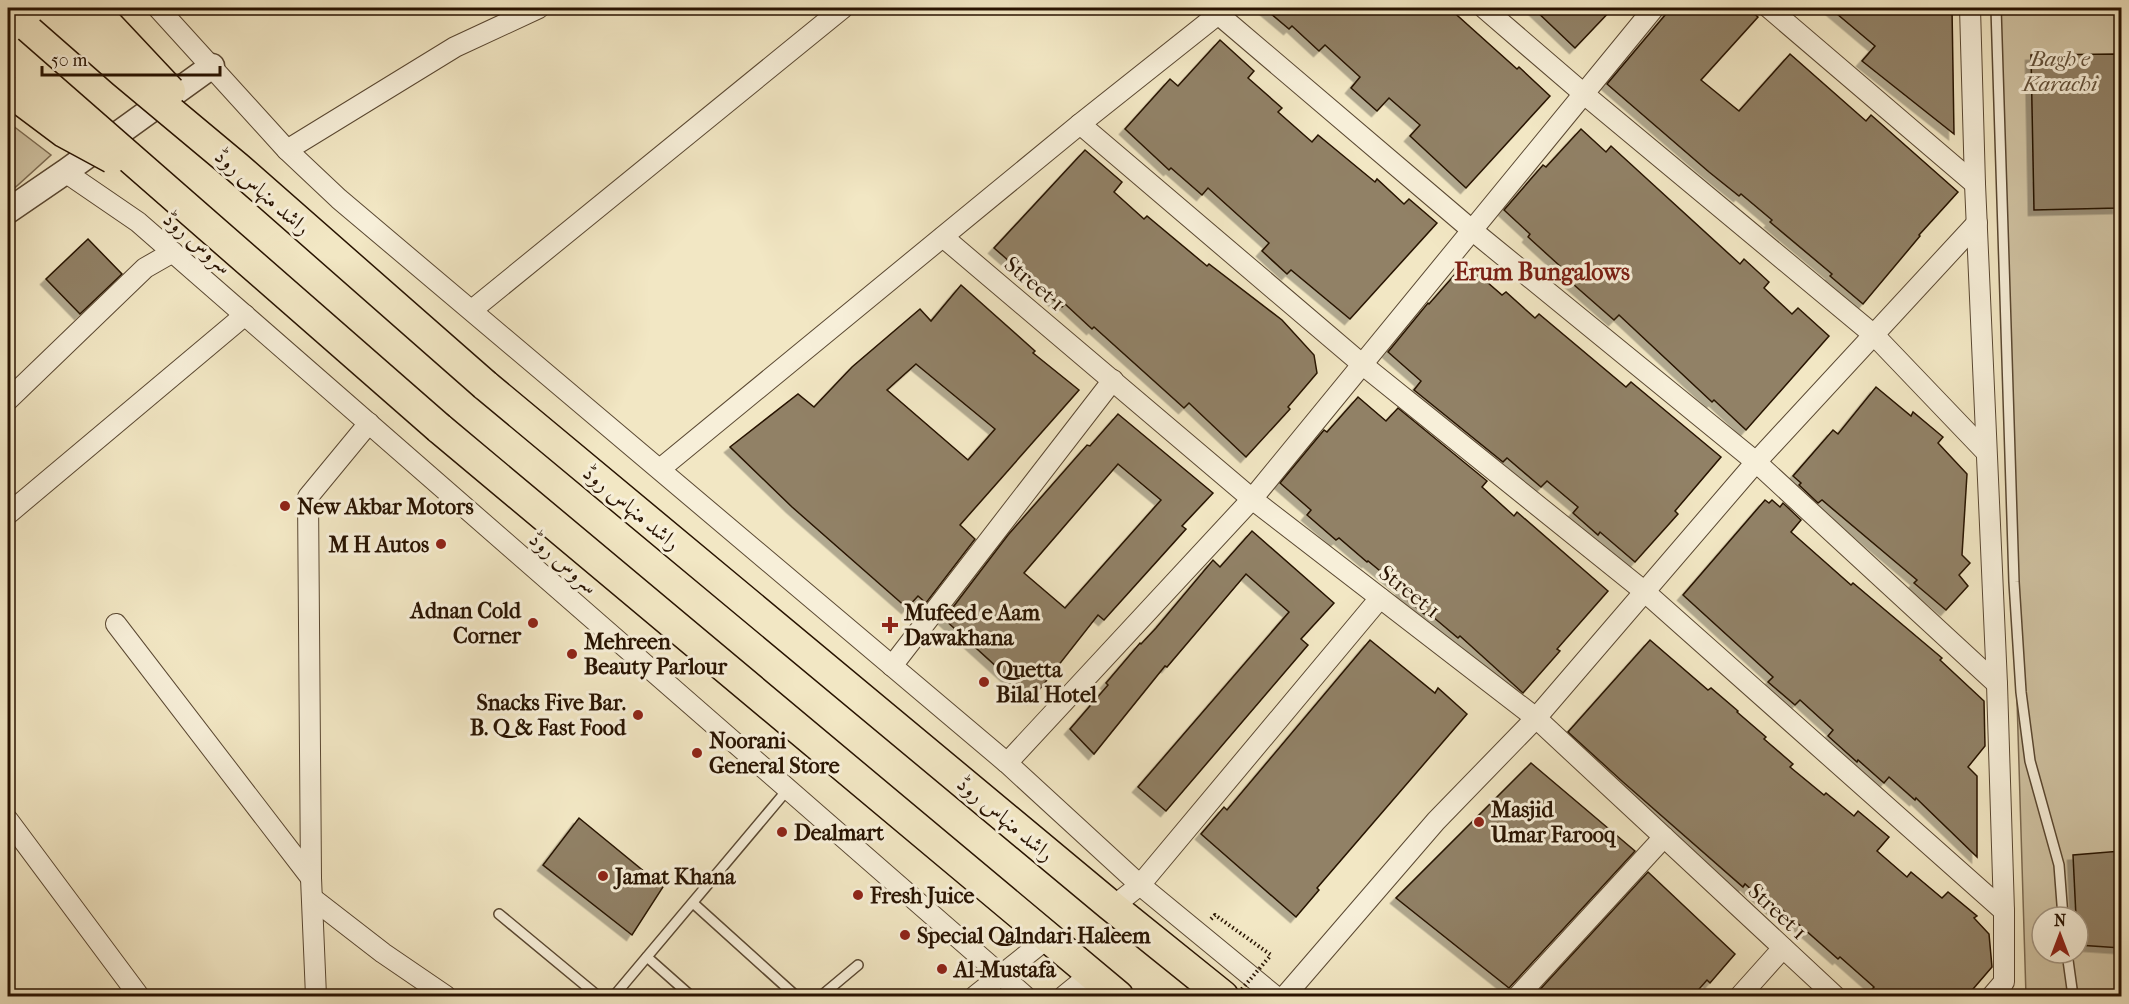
<svg xmlns="http://www.w3.org/2000/svg" width="2129" height="1004" viewBox="0 0 2129 1004" font-family="'IM FELL French Canon',Amiri,serif">
<style>
.green{fill:#d0c3a3;stroke:#7c6b52;stroke-width:1.5;fill-rule:evenodd}
.building{fill:#918166;stroke:#281301;stroke-width:1.5;fill-rule:evenodd;filter:url(#shadow)}
.lines{fill:none;stroke-linecap:round;stroke-linejoin:round}
.service-casing{stroke:#5a4832;stroke-width:12}
.minor-casing{stroke:#5a4832;stroke-width:22}
.tertiary-casing{stroke:#5a4832;stroke-width:27}
.primary-casing{stroke:#281301;stroke-width:33}
.path{stroke:#281301;stroke-width:4;stroke-dasharray:1.5 3;stroke-linecap:butt}
.service{stroke:#f7efd9;stroke-width:9}
.minor{stroke:#f7efd9;stroke-width:20}
.tertiary{stroke:#f7efd9;stroke-width:24}
.primary{stroke:#f2e7c4;stroke-width:30}
.primary-bridge-casing{stroke:#281301;stroke-width:33;stroke-linecap:butt}
.path-bridge{stroke:#281301;stroke-width:4;stroke-dasharray:1.5 3;stroke-linecap:butt}
.primary-bridge{stroke:#f2e7c4;stroke-width:30}
.poi-dot{fill:#8f2418;stroke:#f7efd9;stroke-width:2}
.labels{text-anchor:middle;stroke-width:6;stroke-linejoin:round;paint-order:stroke}
.park-label{font-size:22px;font-style:italic;fill:#63513a;stroke:#f7efd9}
.street-label{font-size:22px;fill:#281301;stroke:#f7efd9}
.poi-label{font-size:22px;font-weight:bold;fill:#281301;stroke:#f7efd9;text-anchor:start}
.neighbourhood-label{font-size:24px;font-weight:bold;fill:#7a1f14;stroke:#f7efd9}
</style>
<defs>
<filter id="shadow"><feDropShadow dx="-5.5" dy="5.5" stdDeviation="0" flood-color="#0004"/></filter>
</defs>
<rect width="100%" height="100%" fill="#f2e7c4"/>
<filter id="stains"><feTurbulence type="fractalNoise" baseFrequency=".00333" numOctaves="4"/><feColorMatrix values="0 0 0 0 .2 0 0 0 0 .09 0 0 0 0 .02 0 0 0 .5 -.17"/></filter>
<radialGradient id="worn" r=".72"><stop offset=".6" stop-color="#630" stop-opacity="0"/><stop offset="1" stop-color="#630" stop-opacity=".3"/></radialGradient>
<!-- green -->
<g class="green">
<path d="M 1996,8 L 2121,8 L 2121,996 L 2026,996 ZM 2042,917 L 2078,917 L 2078,953 L 2042,953 Z"/>
<path d="M 8,122 L 51,155 L 8,194 Z"/>
</g>
<!-- building -->
<g class="building">
<path d="M 1264,8 L 1449,8 L 1517,69 L 1519,67 L 1550,96 L 1466,188 L 1410,136 L 1420,125 L 1389,98 L 1377,111 L 1351,88 L 1360,77 L 1325,45 L 1319,51 L 1292,26 L 1289,29 Z"/>
<path d="M 1533,8 L 1613,8 L 1575,48 Z"/>
<path d="M 1671,8 L 1747,8 L 1758,17 L 1701,80 L 1739,111 L 1790,54 L 1866,121 L 1871,115 L 1958,192 L 1919,235 L 1920,236 L 1863,304 L 1830,276 L 1832,274 L 1770,222 L 1772,220 L 1741,194 L 1739,196 L 1709,172 L 1607,84 Z"/>
<path d="M 1830,8 L 1952,8 L 1954,134 L 1862,61 L 1875,46 Z"/>
<path d="M 1220,40 L 1254,71 L 1248,78 L 1282,108 L 1278,112 L 1312,142 L 1318,135 L 1375,182 L 1377,179 L 1404,204 L 1409,199 L 1437,223 L 1350,319 L 1291,270 L 1287,274 L 1262,251 L 1269,243 L 1208,188 L 1202,195 L 1171,168 L 1169,170 L 1125,129 L 1170,79 L 1178,86 Z"/>
<path d="M 2116,54 L 2118,208 L 2034,210 L 2031,55 Z"/>
<path d="M 1581,129 L 1606,152 L 1611,146 L 1740,264 L 1744,259 L 1769,282 L 1764,288 L 1792,314 L 1798,308 L 1829,336 L 1746,430 L 1714,400 L 1712,402 L 1619,315 L 1614,320 L 1557,270 L 1560,266 L 1528,237 L 1530,234 L 1504,210 L 1543,165 L 1546,167 Z"/>
<path d="M 1085,150 L 1122,182 L 1114,192 L 1144,219 L 1147,216 L 1207,266 L 1209,264 L 1282,320 L 1314,355 L 1317,373 L 1288,407 L 1290,409 L 1246,457 L 1189,403 L 1184,408 L 1094,327 L 1092,329 L 1065,304 L 1062,307 L 994,248 Z"/>
<path d="M 88,239 L 122,274 L 80,314 L 46,279 Z"/>
<path d="M 1465,263 L 1502,295 L 1506,292 L 1535,318 L 1539,314 L 1626,387 L 1631,382 L 1721,457 L 1675,511 L 1678,514 L 1635,562 L 1600,532 L 1598,535 L 1573,513 L 1578,507 L 1547,481 L 1541,487 L 1507,458 L 1503,462 L 1414,390 L 1421,381 L 1388,352 L 1428,303 L 1429,304 Z"/>
<path d="M 961,285 L 1035,351 L 1033,353 L 1079,390 L 960,525 L 975,539 L 926,603 L 918,596 L 907,608 L 792,507 L 730,447 L 798,394 L 814,407 L 852,367 L 920,309 L 931,321 ZM 916,364 L 995,429 L 968,460 L 887,390 Z"/>
<path d="M 1876,387 L 1911,416 L 1913,412 L 1943,437 L 1938,443 L 1967,474 L 1962,555 L 1970,563 L 1959,575 L 1968,586 L 1946,610 L 1914,583 L 1917,580 L 1822,500 L 1818,503 L 1799,485 L 1801,483 L 1793,476 L 1833,430 L 1838,434 Z"/>
<path d="M 1358,397 L 1386,421 L 1398,408 L 1487,481 L 1482,487 L 1514,516 L 1517,512 L 1608,591 L 1557,649 L 1560,651 L 1523,693 L 1460,636 L 1458,638 L 1426,611 L 1424,614 L 1399,593 L 1402,589 L 1368,561 L 1367,562 L 1339,538 L 1336,540 L 1307,515 L 1311,510 L 1280,483 L 1324,430 L 1327,432 Z"/>
<path d="M 1118,414 L 1213,493 L 1182,526 L 1186,529 L 1104,620 L 1098,615 L 1032,699 L 944,619 L 1008,535 L 1087,445 L 1090,446 ZM 1118,464 L 1161,500 L 1065,608 L 1024,573 Z"/>
<path d="M 1765,500 L 1769,503 L 1772,500 L 1780,507 L 1783,503 L 1801,520 L 1791,532 L 1851,585 L 1853,583 L 1942,658 L 1940,660 L 1984,701 L 1985,746 L 1968,767 L 1977,776 L 1977,857 L 1916,798 L 1915,800 L 1889,777 L 1884,783 L 1858,760 L 1857,762 L 1828,736 L 1833,730 L 1800,700 L 1795,705 L 1768,682 L 1773,677 L 1683,595 Z"/>
<path d="M 1252,531 L 1334,603 L 1301,639 L 1308,645 L 1166,811 L 1138,787 L 1289,612 L 1246,574 L 1167,667 L 1165,666 L 1094,754 L 1070,729 L 1108,685 L 1106,683 L 1140,643 L 1141,644 L 1156,628 L 1213,560 L 1220,567 Z"/>
<path d="M 1370,640 L 1435,693 L 1438,688 L 1467,714 L 1317,888 L 1319,890 L 1296,917 L 1201,834 L 1224,807 L 1227,810 Z"/>
<path d="M 1650,640 L 1708,690 L 1711,688 L 1738,711 L 1737,712 L 1766,737 L 1764,739 L 1793,764 L 1790,767 L 1824,795 L 1826,793 L 1854,816 L 1858,811 L 1889,837 L 1877,851 L 1907,877 L 1911,872 L 1942,898 L 1948,892 L 1977,916 L 1974,918 L 1989,934 L 1992,967 L 1967,996 L 1866,996 L 1874,987 L 1840,957 L 1838,959 L 1777,905 L 1773,909 L 1745,884 L 1743,887 L 1623,782 L 1568,732 Z"/>
<path d="M 1531,763 L 1635,851 L 1509,988 L 1396,898 Z"/>
<path d="M 579,818 L 663,887 L 632,935 L 543,865 Z"/>
<path d="M 2121,851 L 2121,948 L 2078,945 L 2078,917 L 2076,917 L 2073,855 Z"/>
<path d="M 1648,872 L 1735,954 L 1710,983 L 1707,980 L 1693,996 L 1534,996 Z"/>
</g>
<g class="lines">
<!-- service casing -->
<g class="service-casing">
<g id="service">
<path d="M 1996,8 L 2014,582 L 2021,692 L 2030,761 L 2059,865 L 2063,917"/>
<path d="M 693,903 L 796,996"/>
<path d="M 499,914 L 598,996"/>
<path d="M 2067,953 L 2073,996"/>
<path d="M 647,957 L 691,996"/>
<path d="M 614,996 L 788,789"/>
<path d="M 821,996 L 858,965"/>
</g>
</g>
<!-- minor casing -->
<g class="minor-casing">
<g id="minor">
<path d="M 158,8 L 287,150 L 339,199 L 1007,763 L 1140,885 L 1275,996"/>
<path d="M 1484,8 L 1584,94 L 1874,335 L 1986,452"/>
<path d="M 1769,8 L 1975,184"/>
<path d="M 1970,8 L 1975,184 L 1997,684 L 2004,911 L 2004,982 L 1992,996"/>
<path d="M 1218,14 L 1473,231 L 1756,462 L 1997,684"/>
<path d="M 1080,124 L 1363,365 L 1645,592 L 2004,911"/>
<path d="M 287,150 L 455,47 L 539,8"/>
<path d="M 65,172 L 138,222 L 1025,996"/>
<path d="M 943,237 L 1252,499 L 1536,718 L 1835,996"/>
<path d="M 472,310 L 843,8"/>
<path d="M 8,400 L 145,268 L 173,252"/>
<path d="M 660,469 L 1080,124 L 1226,8"/>
<path d="M 8,514 L 245,315"/>
<path d="M 116,624 L 311,878"/>
<path d="M 892,666 L 1113,380"/>
<path d="M 1007,763 L 1252,499 L 1654,8"/>
<path d="M 8,820 L 139,996"/>
<path d="M 312,898 L 383,953 L 446,996"/>
<path d="M 1110,905 L 1120,901 L 1140,885 L 1380,598"/>
<path d="M 316,996 L 311,878 L 308,497 L 369,423"/>
<path d="M 975,996 L 1049,937"/>
<path d="M 1064,996 L 1091,974"/>
<path d="M 1285,996 L 1436,821 L 1536,718 L 1756,462 L 1977,223"/>
<path d="M 1518,996 L 1664,837"/>
<path d="M 1740,996 L 1783,948"/>
</g>
</g>
<!-- tertiary casing -->
<g class="tertiary-casing">
<path id="tertiary" d="M 8,211 L 65,172 L 212,66"/>
</g>
<!-- primary casing -->
<g class="primary-casing">
<g id="primary">
<path d="M 485,385 L 1110,905 L 1223,996"/>
<path d="M 439,428 L 1118,996"/>
</g>
</g>
<!-- path -->
<path class="path" d="M 1211,919 L 1215,915 L 1271,955"/>
<!-- service -->
<use href="#service" class="service"/>
<!-- minor -->
<use href="#minor" class="minor"/>
<!-- tertiary -->
<use href="#tertiary" class="tertiary"/>
<!-- primary -->
<use href="#primary" class="primary"/>
<!-- primary-bridge casing -->
<g class="primary-bridge-casing">
<g id="primary-bridge">
<path d="M 50,8 L 123,72 L 238,168 L 485,385"/>
<path d="M 92,8 L 170,91"/>
<path d="M 8,51 L 439,428"/>
<path d="M 8,90 L 64,132 L 112,158"/>
</g>
</g>
<!-- path-bridge -->
<path class="path-bridge" d="M 1236,996 L 1271,955"/>
<!-- primary-bridge -->
<use href="#primary-bridge" class="primary-bridge"/>
</g>
<!-- markers -->
<g class="poi-dot">
<circle cx="285" cy="506" r="6"/>
<circle cx="441" cy="544" r="6"/>
<circle cx="533" cy="623" r="6"/>
<path d="M887 616h6v6h6v6h-6v6h-6v-6h-6v-6h6z"/>
<circle cx="572" cy="654" r="6"/>
<circle cx="984" cy="682" r="6"/>
<circle cx="638" cy="715" r="6"/>
<circle cx="697" cy="753" r="6"/>
<circle cx="1479" cy="822" r="6"/>
<circle cx="782" cy="832" r="6"/>
<circle cx="603" cy="876" r="6"/>
<circle cx="858" cy="895" r="6"/>
<circle cx="905" cy="935" r="6"/>
<circle cx="942" cy="969" r="6"/>
</g>
<g class="labels">
<!-- park labels -->
<g class="park-label">
<text x="2060" y="66">Bagh e<tspan x="2060" dy="25">Karachi</tspan></text>
</g>
<!-- street labels -->
<g class="street-label">
<text transform="translate(263 191) rotate(41)" y="8">راشد منہاس روڈ</text>
<text transform="translate(198 242) rotate(41)" y="8">سروس روڈ</text>
<text transform="translate(1035 283) rotate(40)" y="8">Street 1</text>
<text transform="translate(632 507) rotate(40)" y="8">راشد منہاس روڈ</text>
<text transform="translate(564 562) rotate(41)" y="8">سروس روڈ</text>
<text transform="translate(1410 591) rotate(38)" y="8">Street 1</text>
<text transform="translate(1006 818) rotate(40)" y="8">راشد منہاس روڈ</text>
<text transform="translate(1778 911) rotate(43)" y="8">Street 1</text>
</g>
<!-- poi labels -->
<g class="poi-label">
<text x="297" y="514">New Akbar Motors</text>
<text x="429" y="552" text-anchor="end">M H Autos</text>
<text x="521" y="618" text-anchor="end">Adnan Cold<tspan x="521" dy="25">Corner</tspan></text>
<text x="904" y="620">Mufeed e Aam<tspan x="904" dy="25">Dawakhana</tspan></text>
<text x="584" y="649">Mehreen<tspan x="584" dy="25">Beauty Parlour</tspan></text>
<text x="996" y="677">Quetta<tspan x="996" dy="25">Bilal Hotel</tspan></text>
<text x="626" y="710" text-anchor="end">Snacks Five Bar.<tspan x="626" dy="25">B. Q &amp; Fast Food</tspan></text>
<text x="709" y="748">Noorani<tspan x="709" dy="25">General Store</tspan></text>
<text x="1491" y="817">Masjid<tspan x="1491" dy="25">Umar Farooq</tspan></text>
<text x="794" y="840">Dealmart</text>
<text x="615" y="884">Jamat Khana</text>
<text x="870" y="903">Fresh Juice</text>
<text x="917" y="943">Special Qalndari Haleem</text>
<text x="954" y="977">Al-Mustafa</text>
</g>
<!-- neighbourhood labels -->
<g class="neighbourhood-label">
<text x="1542" y="280">Erum Bungalows</text>
</g>
</g>
<!-- margin -->
<rect width="2129" height="1004" fill="none" stroke="#f2e7c4" stroke-width="30"/>
<rect x="9" y="9" width="2111" height="986" fill="none" stroke="#281301" stroke-width="3"/>
<rect x="15" y="15" width="2099" height="974" fill="none" stroke="#281301" stroke-width="1.5"/>
<!-- north arrow -->
<g transform="translate(2060 935)"><circle r="28" fill="#f7efd9" stroke="#a49783" stroke-width="1.5"/>
<path d="M0-4.5L10 22L0 15L-10 22Z" fill="#8f2418"/>
<text y="-9" font-size="16" font-weight="bold" text-anchor="middle" fill="#281301">N</text>
</g>
<!-- scale -->
<path d="M42 66v9h178v-9" fill="none" stroke="#281301" stroke-width="3"/>
<text x="51" y="66" font-size="18" fill="#281301" stroke="#f7efd9" stroke-width="4.5" paint-order="stroke">50 m</text>
<rect width="100%" height="100%" filter="url(#stains)"/>
<rect width="100%" height="100%" fill="url(#worn)"/>
</svg>
